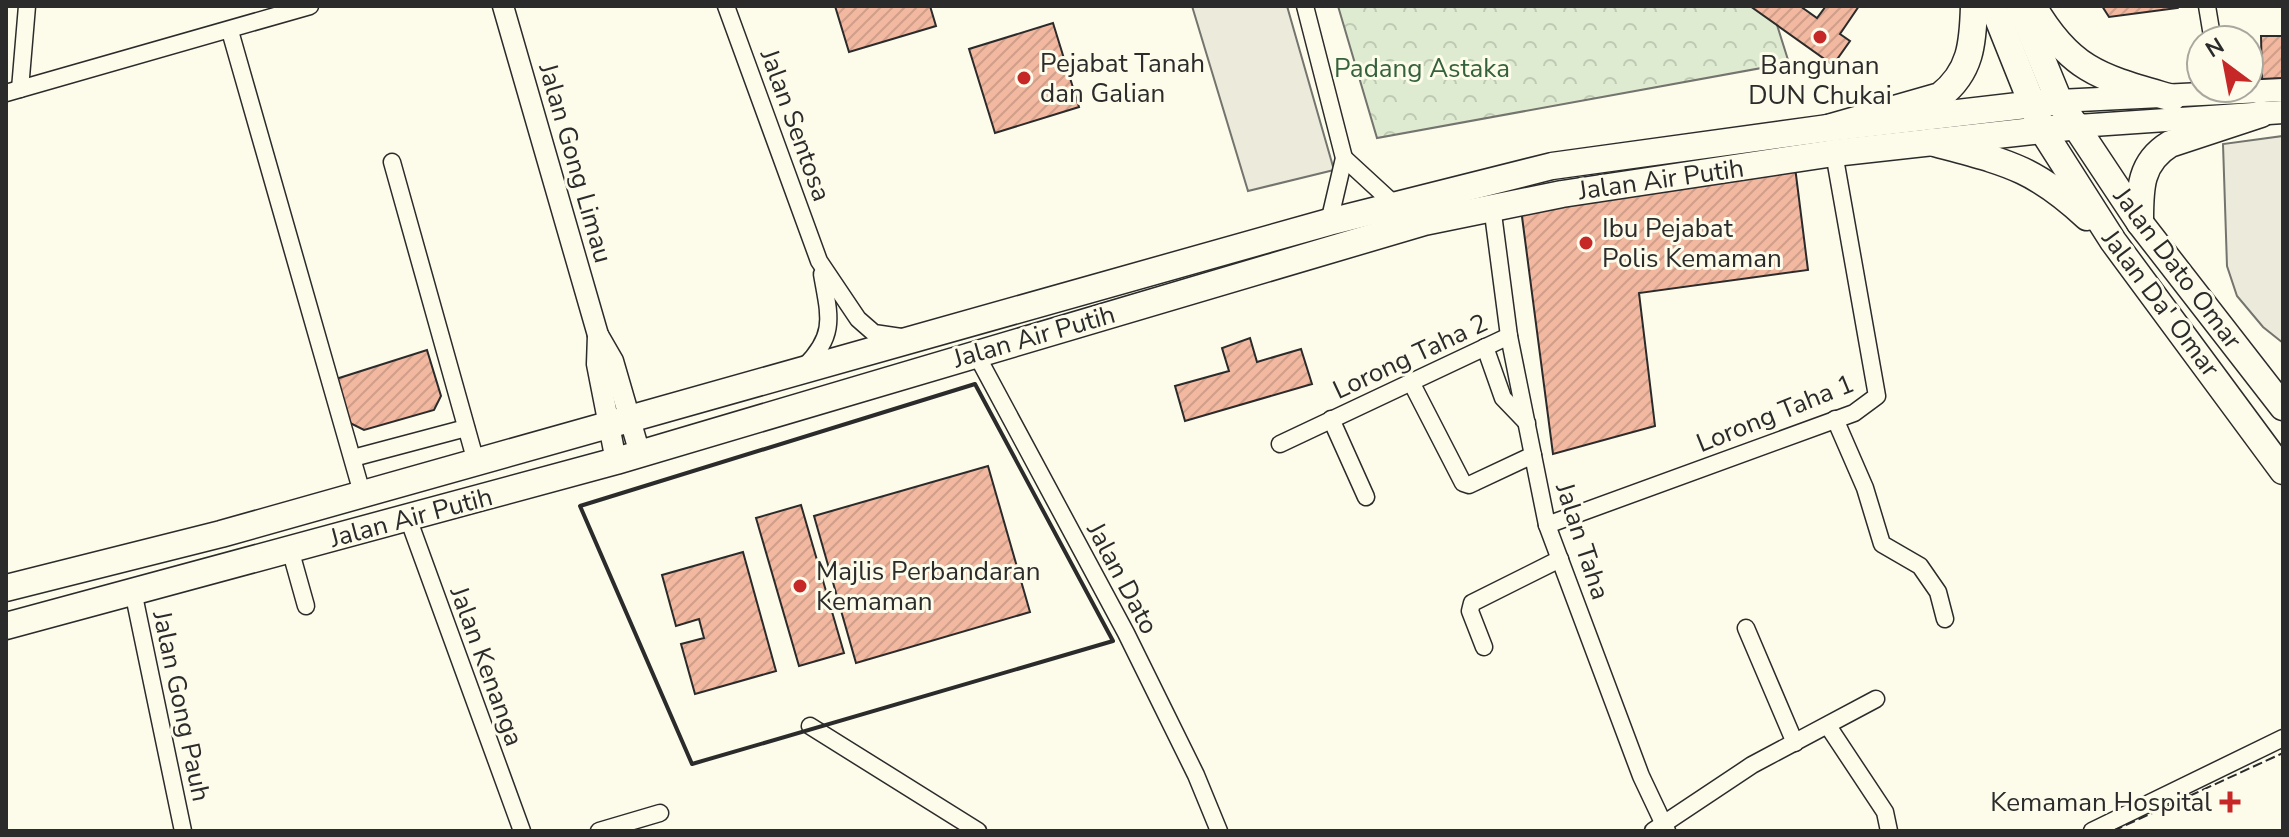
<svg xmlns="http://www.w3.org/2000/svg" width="2289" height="837" viewBox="0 0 2289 837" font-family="'Nunito Sans',sans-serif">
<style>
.park{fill:url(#park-crowns);stroke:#74746e;stroke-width:2}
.parking{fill:#eceadb;stroke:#74746e;stroke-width:2}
.building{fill:url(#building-hatch);stroke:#2b2b2b;stroke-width:2}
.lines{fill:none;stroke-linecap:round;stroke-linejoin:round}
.minor-casing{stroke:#2b2b2b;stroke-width:19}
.tertiary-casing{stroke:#2b2b2b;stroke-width:23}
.secondary-casing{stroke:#2b2b2b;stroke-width:25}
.primary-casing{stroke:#2b2b2b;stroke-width:29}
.trunk-casing{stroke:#2b2b2b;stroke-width:29}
.minor{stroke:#fdfbea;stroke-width:16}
.tertiary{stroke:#fdfbea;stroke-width:20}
.secondary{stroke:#fdfbea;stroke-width:22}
.primary{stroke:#fdfbea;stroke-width:26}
.trunk{stroke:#fdfbea;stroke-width:26}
.fence{stroke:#2b2b2b;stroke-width:2;stroke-dasharray:10 4;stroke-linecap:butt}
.wall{stroke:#2b2b2b;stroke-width:4}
.poi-dot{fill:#c62828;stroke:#fdfbea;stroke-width:3}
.labels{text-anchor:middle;stroke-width:6;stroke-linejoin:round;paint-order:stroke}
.poi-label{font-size:26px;fill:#2b2b2b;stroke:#fdfbea;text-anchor:start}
.park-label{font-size:26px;fill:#34623c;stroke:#fdfbea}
.street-label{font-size:26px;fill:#2b2b2b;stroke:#fdfbea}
</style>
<defs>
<pattern id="park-crowns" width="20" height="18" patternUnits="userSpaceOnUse" patternTransform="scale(2)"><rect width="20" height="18" fill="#deebd1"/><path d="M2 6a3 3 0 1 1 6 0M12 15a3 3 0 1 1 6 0" fill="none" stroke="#bfcab4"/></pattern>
<pattern id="building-hatch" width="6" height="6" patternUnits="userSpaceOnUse" patternTransform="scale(2)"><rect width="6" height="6" fill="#f2b8a0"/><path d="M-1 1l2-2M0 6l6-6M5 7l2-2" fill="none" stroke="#d09e8a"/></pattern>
</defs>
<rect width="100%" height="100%" fill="#fdfbea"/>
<!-- park -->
<path class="park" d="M 1338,6 L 1771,6 L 1789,63 L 1377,138 Z"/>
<!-- parking -->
<g class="parking">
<path d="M 1192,6 L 1287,6 L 1334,170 L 1248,191 Z"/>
<path d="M 2283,136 L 2283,343 L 2263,327 L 2237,296 L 2227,266 L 2223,144 Z"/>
</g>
<!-- building -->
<g class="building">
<path d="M 835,6 L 930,6 L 936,26 L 849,52 Z"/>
<path d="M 1750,6 L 1800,6 L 1817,18 L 1826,6 L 1859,6 L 1840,34 L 1850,41 L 1833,65 Z"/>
<path d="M 2102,6 L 2175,6 L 2177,8 L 2109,17 Z"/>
<path d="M 1053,23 L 1079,107 L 995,133 L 969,49 Z"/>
<path d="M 2261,36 L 2283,36 L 2283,78 L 2262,79 Z"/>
<path d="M 1795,167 L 1808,270 L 1639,293 L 1655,426 L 1553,454 L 1521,209 Z"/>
<path d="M 1250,338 L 1257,362 L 1301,349 L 1312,384 L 1185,421 L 1175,386 L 1229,371 L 1222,348 Z"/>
<path d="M 427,350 L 441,396 L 434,410 L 364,430 L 348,422 L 336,379 Z"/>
<path d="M 988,466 L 1030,612 L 856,663 L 814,516 Z"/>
<path d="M 801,505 L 844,653 L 799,666 L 756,518 Z"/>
<path d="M 743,552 L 776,671 L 695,694 L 681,644 L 704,638 L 699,619 L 676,626 L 662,575 Z"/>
</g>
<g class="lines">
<!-- minor casing -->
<g class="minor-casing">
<g id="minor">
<path d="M 726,6 L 819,261 L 858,319 L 874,333 L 901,337"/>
<path d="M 1305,6 L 1344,158 L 1329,222"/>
<path d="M 2207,6 L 2212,36"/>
<path d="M 230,31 L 362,493"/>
<path d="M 20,89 L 27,6"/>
<path d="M 6,93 L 310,6"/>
<path d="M 1344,158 L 1394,204"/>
<path d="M 392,162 L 476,462"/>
<path d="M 1492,206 L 1509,336 L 1547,525 L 1641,776 L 1667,831"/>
<path d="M 1485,347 L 1503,398 L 1527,423"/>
<path d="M 975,352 L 1126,633 L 1196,775 L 1219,831"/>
<path d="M 805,366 C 837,334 829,315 822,274"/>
<path d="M 1411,382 L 1463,483 L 1469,485 L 1533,455"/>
<path d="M 1331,419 L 1366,497"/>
<path d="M 1835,419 L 1865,488 L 1882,544 L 1920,566 L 1938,592 L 1945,619"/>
<path d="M 1280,444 L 1509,336"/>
<path d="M 353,458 L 466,428"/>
<path d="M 408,518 L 522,831"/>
<path d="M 1547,525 L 1854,413 L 1877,396 L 1834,153"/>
<path d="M 290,549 L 306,606"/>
<path d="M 133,591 L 183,831"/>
<path d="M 1746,628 L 1795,743"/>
<path d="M 1484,647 L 1470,611 L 1472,603 L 1560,559"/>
<path d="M 810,726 L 978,831"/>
<path d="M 1828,726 L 1885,812 L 1889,831"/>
<path d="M 599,831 L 660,813"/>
<path d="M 1653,831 L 1752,765 L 1876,699"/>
<path d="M 2092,831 L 2283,738"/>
</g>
</g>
<!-- tertiary casing -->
<g class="tertiary-casing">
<g id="tertiary">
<path d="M 503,6 L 598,335 L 613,361 L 640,454"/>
<path d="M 598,335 L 597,364 L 616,461"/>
</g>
</g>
<!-- secondary casing -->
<g class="secondary-casing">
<g id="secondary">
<path d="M 2059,101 L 2283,90"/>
<path d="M 2078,126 L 2283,112"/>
</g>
</g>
<!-- primary casing -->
<g class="primary-casing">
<g id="primary">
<path d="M 6,588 L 221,534 L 1329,222 L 1552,166 L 1828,128 L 2052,102"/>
<path d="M 6,626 L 616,461 L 1424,222 L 1562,194 L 1834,153 L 2078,126"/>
</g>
</g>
<!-- trunk casing -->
<g class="trunk-casing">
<g id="trunk">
<path d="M 1993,6 L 2043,131 L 2113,241 L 2283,471"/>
<path d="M 2020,6 L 2059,101 L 2140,223 L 2283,407"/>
<path d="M 2033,6 C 2071,72 2103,78 2172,98"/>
<path d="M 1828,128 L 1940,96 C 1971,72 1973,43 1974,6"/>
<path d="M 1931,142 C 2003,162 2031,165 2087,217"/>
<path d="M 2140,223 C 2140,190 2139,163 2170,144 L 2261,114"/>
</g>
</g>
<!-- minor -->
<use href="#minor" class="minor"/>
<!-- tertiary -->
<use href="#tertiary" class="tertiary"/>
<!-- secondary -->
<use href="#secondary" class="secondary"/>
<!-- primary -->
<use href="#primary" class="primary"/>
<!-- trunk -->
<use href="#trunk" class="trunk"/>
<!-- fence -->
<path class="fence" d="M 2113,831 L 2283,753"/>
<!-- wall -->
<path class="wall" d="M 975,384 L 1113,641 L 692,764 L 580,506 Z"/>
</g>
<!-- markers -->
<g class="poi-dot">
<circle cx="1820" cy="37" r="8"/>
<circle cx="1024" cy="78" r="8"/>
<circle cx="1586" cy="243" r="8"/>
<circle cx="800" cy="586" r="8"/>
<path d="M2226 790h8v8h8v8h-8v8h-8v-8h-8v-8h8z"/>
</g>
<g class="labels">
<!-- poi labels -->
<g class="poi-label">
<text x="1040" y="72">Pejabat Tanah<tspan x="1040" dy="30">dan Galian</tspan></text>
<text x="1820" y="74" text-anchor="middle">Bangunan<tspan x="1820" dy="30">DUN Chukai</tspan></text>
<text x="1602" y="237">Ibu Pejabat<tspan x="1602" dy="30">Polis Kemaman</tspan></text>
<text x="816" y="580">Majlis Perbandaran<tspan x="816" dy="30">Kemaman</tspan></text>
<text x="2212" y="811" text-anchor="end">Kemaman Hospital</text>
</g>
<!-- park labels -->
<g class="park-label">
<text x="1422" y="77">Padang Astaka</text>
</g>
<!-- street labels -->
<g class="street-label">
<text transform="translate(796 125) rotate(70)" y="9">Jalan Sentosa</text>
<text transform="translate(576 163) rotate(74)" y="9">Jalan Gong Limau</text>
<text transform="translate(1661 179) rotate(-8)" y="9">Jalan Air Putih</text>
<text transform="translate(2178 268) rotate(53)" y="9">Jalan Dato Omar</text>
<text transform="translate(2161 303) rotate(53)" y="9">Jalan Da' Omar</text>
<text transform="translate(1034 336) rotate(-16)" y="9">Jalan Air Putih</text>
<text transform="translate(1410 356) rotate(-25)" y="9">Lorong Taha 2</text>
<text transform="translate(1775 413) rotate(-22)" y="9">Lorong Taha 1</text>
<text transform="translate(411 517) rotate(-15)" y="9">Jalan Air Putih</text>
<text transform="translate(1583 541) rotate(72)" y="9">Jalan Taha</text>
<text transform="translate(1123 578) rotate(62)" y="9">Jalan Dato</text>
<text transform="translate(487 666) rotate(70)" y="9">Jalan Kenanga</text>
<text transform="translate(182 706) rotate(78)" y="9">Jalan Gong Pauh</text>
</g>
</g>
<!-- border -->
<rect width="2289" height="837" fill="none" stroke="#2b2b2b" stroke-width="16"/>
<!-- north arrow -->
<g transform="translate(2225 64) rotate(328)"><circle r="38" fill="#fdfbea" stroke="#a9a89e" stroke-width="2"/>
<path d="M0-6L14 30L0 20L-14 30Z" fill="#c62828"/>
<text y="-12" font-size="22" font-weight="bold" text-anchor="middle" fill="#2b2b2b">N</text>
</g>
</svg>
